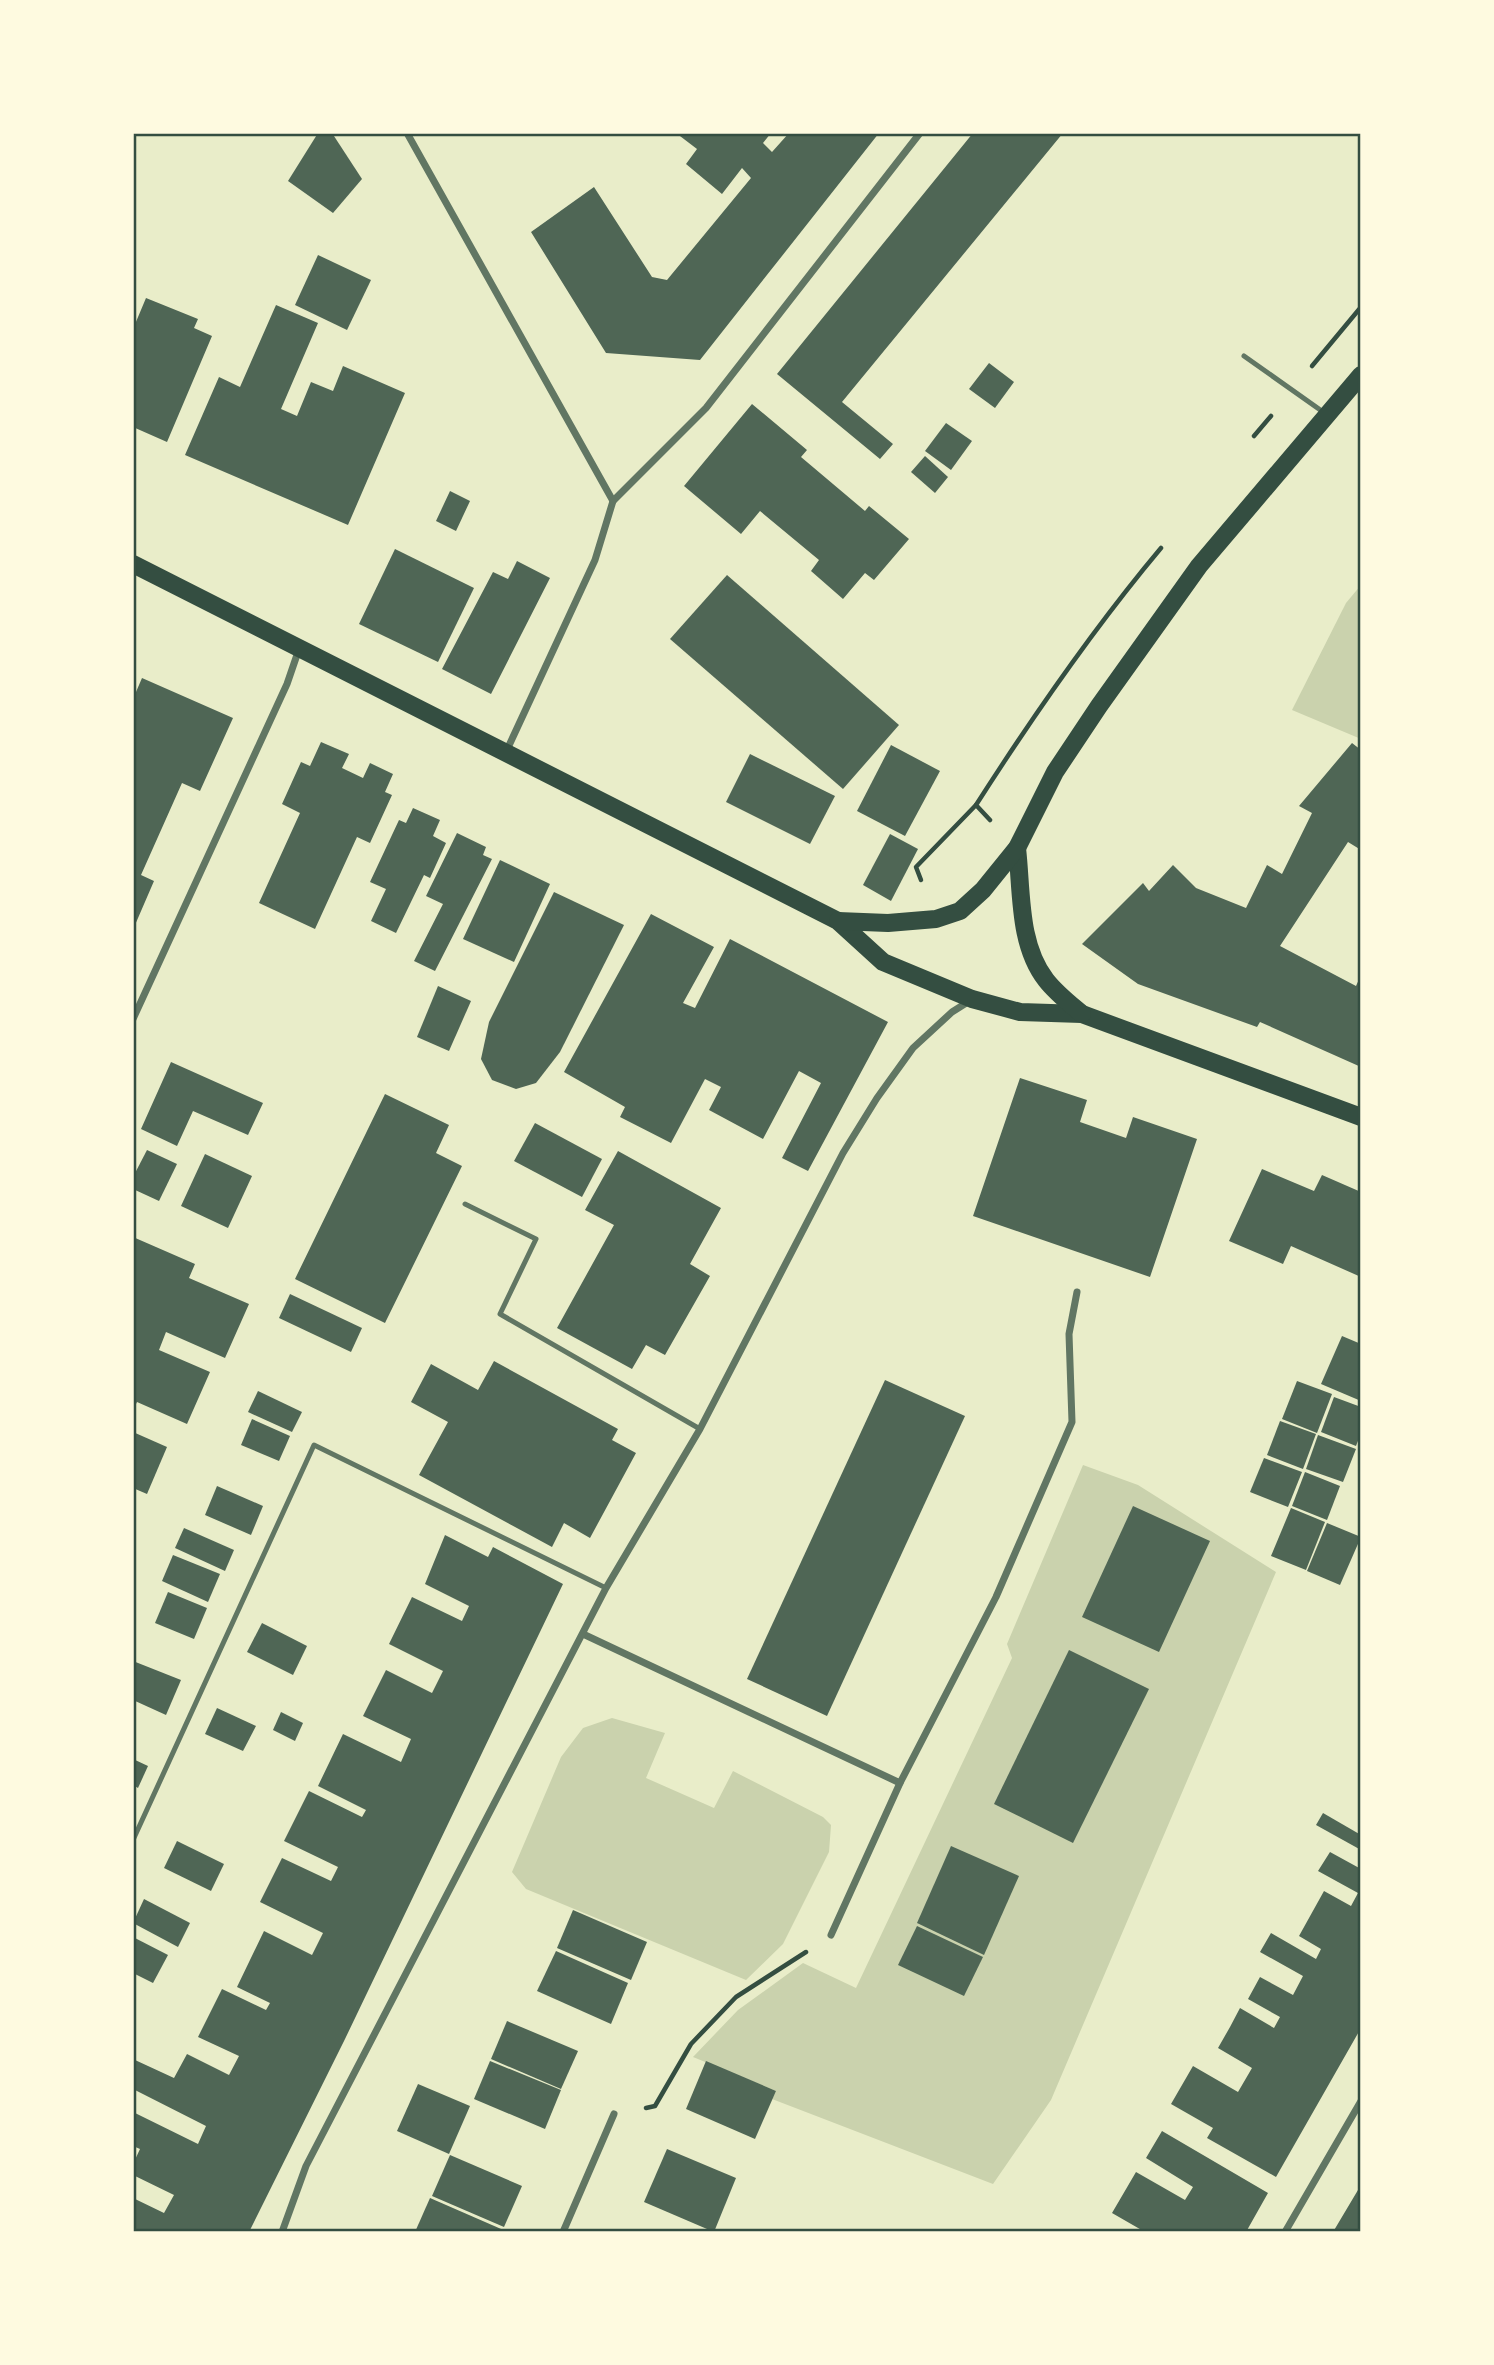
<svg xmlns="http://www.w3.org/2000/svg" width="1494" height="2365" viewBox="0 0 1494 2365" font-family="Inter,sans-serif">
<style>
.green{fill:#cad2ad}
.building{fill:#4f6655}
.lines{fill:none;stroke-linecap:round;stroke-linejoin:round}
.path{stroke:#344e41;stroke-width:4.5}
.service{stroke:#617663;stroke-width:5}
.minor{stroke:#617663;stroke-width:7}
.primary{stroke:#344e41;stroke-width:18}
.neatline{fill:none;stroke:#344e41;stroke-width:2.5}
</style>
<rect width="100%" height="100%" fill="#e9edc9"/>
<!-- green -->
<g class="green">
<path d="M 1361,585 L 1361,739 L 1292,710 L 1346,603 Z"/>
<path d="M 1083,1465 L 1138,1485 L 1276,1572 L 1051,2100 L 993,2184 L 772,2099 L 776,2091 L 693,2057 L 738,2010 L 803,1963 L 856,1988 L 1012,1658 L 1007,1644 Z"/>
<path d="M 612,1718 L 665,1733 L 646,1778 L 714,1808 L 733,1771 L 823,1817 L 831,1825 L 829,1852 L 783,1944 L 746,1980 L 526,1889 L 512,1872 L 561,1757 L 583,1728 Z"/>
</g>
<!-- building -->
<g class="building">
<path d="M 318,133 L 332,133 L 362,179 L 333,213 L 288,181 Z"/>
<path d="M 676,133 L 771,133 L 763,143 L 772,152 L 789,133 L 879,133 L 700,360 L 606,353 L 531,232 L 594,187 L 652,277 L 667,280 L 751,178 L 742,168 L 722,194 L 686,164 L 697,149 Z"/>
<path d="M 973,133 L 1063,133 L 842,402 L 893,444 L 880,459 L 777,374 Z"/>
<path d="M 318,255 L 371,280 L 347,330 L 295,305 Z"/>
<path d="M 146,298 L 198,319 L 194,328 L 212,336 L 167,442 L 133,427 L 133,329 Z"/>
<path d="M 276,305 L 318,323 L 281,409 L 297,416 L 311,382 L 333,391 L 343,366 L 405,393 L 348,525 L 185,455 L 219,377 L 240,387 Z"/>
<path d="M 989,363 L 1014,382 L 995,408 L 969,389 Z"/>
<path d="M 752,404 L 807,450 L 801,457 L 865,511 L 869,506 L 909,539 L 874,580 L 865,573 L 843,599 L 811,571 L 819,560 L 760,511 L 741,534 L 684,486 Z"/>
<path d="M 946,423 L 972,441 L 951,470 L 925,451 Z"/>
<path d="M 925,456 L 948,477 L 935,493 L 911,472 Z"/>
<path d="M 450,491 L 470,501 L 456,531 L 436,521 Z"/>
<path d="M 395,549 L 474,588 L 438,662 L 359,624 Z"/>
<path d="M 517,561 L 550,578 L 491,694 L 442,669 L 493,572 L 508,579 Z"/>
<path d="M 727,575 L 899,725 L 843,789 L 670,639 Z"/>
<path d="M 142,678 L 233,718 L 200,791 L 182,783 L 141,875 L 154,881 L 135,925 L 133,699 Z"/>
<path d="M 321,742 L 349,754 L 342,768 L 363,778 L 370,763 L 393,774 L 385,792 L 392,795 L 370,843 L 357,837 L 315,929 L 259,903 L 300,813 L 282,804 L 301,762 L 310,766 Z"/>
<path d="M 1352,743 L 1361,750 L 1361,850 L 1348,842 L 1280,946 L 1356,986 L 1361,975 L 1361,1067 L 1260,1022 L 1257,1027 L 1138,984 L 1082,944 L 1143,883 L 1149,891 L 1173,865 L 1196,888 L 1246,908 L 1267,865 L 1282,874 L 1312,813 L 1299,806 Z"/>
<path d="M 891,745 L 940,771 L 905,836 L 857,811 Z"/>
<path d="M 750,754 L 835,796 L 810,844 L 726,802 Z"/>
<path d="M 413,808 L 440,820 L 433,836 L 446,843 L 430,878 L 424,875 L 396,933 L 371,921 L 386,889 L 370,882 L 399,820 L 406,823 Z"/>
<path d="M 457,833 L 486,847 L 483,855 L 492,859 L 435,971 L 414,961 L 443,904 L 426,896 Z"/>
<path d="M 890,834 L 918,849 L 891,901 L 863,885 Z"/>
<path d="M 500,860 L 550,884 L 514,962 L 463,939 Z"/>
<path d="M 554,892 L 624,925 L 560,1052 L 536,1083 L 516,1089 L 492,1080 L 481,1059 L 489,1022 Z"/>
<path d="M 651,914 L 714,947 L 683,1003 L 695,1008 L 730,939 L 888,1022 L 808,1171 L 782,1158 L 821,1083 L 799,1071 L 763,1139 L 709,1110 L 721,1087 L 705,1079 L 671,1143 L 620,1117 L 625,1107 L 564,1072 Z"/>
<path d="M 438,986 L 471,1001 L 449,1051 L 417,1037 Z"/>
<path d="M 171,1062 L 263,1103 L 248,1135 L 193,1111 L 177,1146 L 141,1129 Z"/>
<path d="M 1020,1078 L 1087,1100 L 1080,1122 L 1126,1138 L 1133,1117 L 1197,1139 L 1150,1277 L 973,1216 Z"/>
<path d="M 385,1094 L 449,1125 L 436,1153 L 462,1166 L 385,1323 L 295,1279 Z"/>
<path d="M 535,1123 L 602,1159 L 582,1197 L 514,1161 Z"/>
<path d="M 147,1150 L 177,1164 L 159,1201 L 133,1189 L 133,1177 Z"/>
<path d="M 618,1151 L 721,1208 L 690,1264 L 710,1276 L 665,1355 L 646,1345 L 632,1369 L 557,1328 L 614,1225 L 585,1210 Z"/>
<path d="M 205,1154 L 252,1176 L 228,1228 L 181,1206 Z"/>
<path d="M 1262,1169 L 1314,1191 L 1322,1175 L 1361,1192 L 1361,1277 L 1291,1246 L 1283,1264 L 1229,1241 Z"/>
<path d="M 133,1237 L 195,1264 L 189,1278 L 249,1304 L 225,1358 L 166,1332 L 159,1350 L 210,1372 L 187,1424 L 137,1402 L 133,1410 Z"/>
<path d="M 290,1294 L 362,1328 L 351,1352 L 279,1318 Z"/>
<path d="M 1342,1336 L 1361,1344 L 1361,1401 L 1321,1384 Z"/>
<path d="M 494,1361 L 618,1429 L 612,1440 L 636,1453 L 590,1538 L 564,1523 L 552,1547 L 419,1475 L 448,1422 L 411,1402 L 431,1364 L 478,1390 Z"/>
<path d="M 885,1380 L 965,1416 L 827,1716 L 747,1679 Z"/>
<path d="M 1297,1381 L 1332,1394 L 1317,1433 L 1282,1419 Z"/>
<path d="M 258,1391 L 302,1412 L 292,1432 L 248,1412 Z"/>
<path d="M 1334,1397 L 1361,1407 L 1361,1433 L 1356,1446 L 1321,1432 Z"/>
<path d="M 252,1419 L 290,1436 L 279,1461 L 241,1445 Z"/>
<path d="M 1280,1421 L 1316,1434 L 1303,1469 L 1267,1455 Z"/>
<path d="M 133,1432 L 167,1447 L 147,1494 L 133,1488 Z"/>
<path d="M 1318,1435 L 1356,1449 L 1343,1482 L 1306,1469 Z"/>
<path d="M 1264,1458 L 1302,1472 L 1288,1507 L 1250,1492 Z"/>
<path d="M 1305,1472 L 1340,1486 L 1327,1520 L 1292,1506 Z"/>
<path d="M 217,1486 L 263,1506 L 251,1535 L 205,1515 Z"/>
<path d="M 1133,1506 L 1210,1541 L 1159,1652 L 1082,1617 Z"/>
<path d="M 1291,1508 L 1325,1522 L 1306,1570 L 1271,1556 Z"/>
<path d="M 1327,1523 L 1361,1537 L 1340,1585 L 1307,1571 Z"/>
<path d="M 184,1528 L 234,1550 L 225,1571 L 175,1548 Z"/>
<path d="M 445,1535 L 488,1557 L 493,1547 L 563,1584 L 345,2039 L 249,2232 L 133,2232 L 133,2198 L 164,2213 L 174,2195 L 133,2175 L 133,2164 L 140,2149 L 133,2146 L 133,2112 L 198,2144 L 206,2126 L 133,2089 L 133,2065 L 135,2060 L 174,2078 L 187,2054 L 229,2075 L 239,2056 L 198,2037 L 222,1989 L 266,2010 L 270,2003 L 237,1987 L 264,1931 L 312,1955 L 323,1933 L 260,1902 L 282,1858 L 331,1881 L 338,1867 L 284,1841 L 309,1791 L 362,1817 L 366,1810 L 318,1786 L 343,1734 L 401,1762 L 411,1739 L 363,1716 L 386,1670 L 432,1693 L 443,1671 L 389,1644 L 412,1597 L 462,1621 L 469,1606 L 425,1584 Z"/>
<path d="M 173,1555 L 220,1574 L 208,1602 L 162,1581 Z"/>
<path d="M 168,1592 L 207,1608 L 194,1639 L 155,1623 Z"/>
<path d="M 262,1623 L 307,1646 L 293,1675 L 247,1652 Z"/>
<path d="M 1069,1650 L 1149,1689 L 1073,1843 L 994,1804 Z"/>
<path d="M 133,1661 L 181,1680 L 166,1715 L 133,1700 Z"/>
<path d="M 217,1708 L 256,1726 L 243,1751 L 205,1734 Z"/>
<path d="M 281,1712 L 303,1723 L 295,1741 L 273,1730 Z"/>
<path d="M 133,1759 L 148,1766 L 138,1788 L 133,1785 Z"/>
<path d="M 1323,1813 L 1361,1835 L 1361,1850 L 1316,1825 Z"/>
<path d="M 177,1841 L 224,1864 L 211,1891 L 164,1868 Z"/>
<path d="M 951,1846 L 1019,1876 L 984,1955 L 917,1923 Z"/>
<path d="M 1330,1852 L 1361,1869 L 1361,2028 L 1276,2177 L 1207,2138 L 1213,2128 L 1171,2104 L 1193,2066 L 1238,2092 L 1252,2068 L 1218,2048 L 1230,2027 L 1240,2008 L 1274,2028 L 1280,2017 L 1248,1999 L 1260,1977 L 1293,1995 L 1303,1976 L 1260,1952 L 1271,1933 L 1316,1959 L 1321,1949 L 1299,1936 L 1324,1891 L 1351,1906 L 1358,1893 L 1318,1871 Z"/>
<path d="M 144,1899 L 190,1923 L 178,1947 L 133,1923 Z"/>
<path d="M 573,1910 L 647,1942 L 631,1980 L 557,1948 Z"/>
<path d="M 917,1926 L 983,1957 L 964,1996 L 898,1965 Z"/>
<path d="M 133,1937 L 168,1955 L 153,1983 L 133,1973 Z"/>
<path d="M 556,1951 L 628,1983 L 611,2024 L 537,1991 Z"/>
<path d="M 507,2021 L 578,2051 L 561,2089 L 491,2059 Z"/>
<path d="M 490,2061 L 561,2090 L 545,2129 L 474,2099 Z"/>
<path d="M 706,2061 L 776,2091 L 755,2139 L 686,2109 Z"/>
<path d="M 418,2084 L 470,2106 L 449,2154 L 397,2131 Z"/>
<path d="M 1162,2131 L 1268,2193 L 1246,2232 L 1145,2232 L 1112,2213 L 1136,2172 L 1185,2200 L 1193,2187 L 1146,2158 Z"/>
<path d="M 667,2149 L 736,2178 L 714,2232 L 644,2202 Z"/>
<path d="M 450,2155 L 522,2186 L 504,2227 L 432,2196 Z"/>
<path d="M 1361,2184 L 1361,2232 L 1333,2232 L 1358,2190 Z"/>
<path d="M 430,2198 L 508,2232 L 415,2232 Z"/>
</g>
<g class="lines">
<!-- path -->
<g class="path">
<path d="M 1312,366 L 1361,307"/>
<path d="M 1254,436 L 1271,416"/>
<path d="M 990,820 L 976,805 C 1033,716 1093,629 1161,548"/>
<path d="M 921,880 L 916,867 L 976,805"/>
<path d="M 646,2108 L 655,2106 L 691,2044 L 736,1997 L 806,1952"/>
</g>
<!-- service -->
<g class="service">
<path d="M 1244,356 L 1326,414"/>
<path d="M 465,1204 L 536,1239 L 500,1314 L 700,1429"/>
<path d="M 133,1840 L 314,1445 L 606,1588"/>
</g>
<!-- minor -->
<g class="minor">
<path d="M 407,133 L 613,501 L 595,560 L 506,752"/>
<path d="M 613,501 L 706,408 L 920,133"/>
<path d="M 133,1019 L 287,684 L 299,649"/>
<path d="M 583,1634 L 900,1783 L 996,1597 L 1072,1422 L 1069,1334 L 1077,1292"/>
<path d="M 831,1935 L 900,1783"/>
<path d="M 282,2232 L 306,2166 L 606,1588 L 700,1429 L 843,1153 L 877,1098 L 913,1048 L 952,1012 L 971,1000"/>
<path d="M 563,2232 L 614,2114"/>
<path d="M 1285,2232 L 1361,2101"/>
</g>
<!-- primary -->
<g class="primary">
<path d="M 133,564 L 838,921 L 883,962 L 972,999 L 1020,1012 L 1082,1014 L 1361,1117"/>
<path d="M 1017,848 C 1022,891 1018,944 1046,980 C 1056,993 1069,1003 1082,1014"/>
<path d="M 838,921 L 888,923 L 936,919 L 960,911 L 983,890 L 1017,848 L 1055,772 L 1099,706 L 1199,566 L 1361,375"/>
</g>
</g>
<!-- border -->
<rect width="1494" height="2365" fill="none" stroke="#fefae0" stroke-width="270"/>
<rect x="135" y="135" width="1224" height="2095" class="neatline"/>
</svg>
